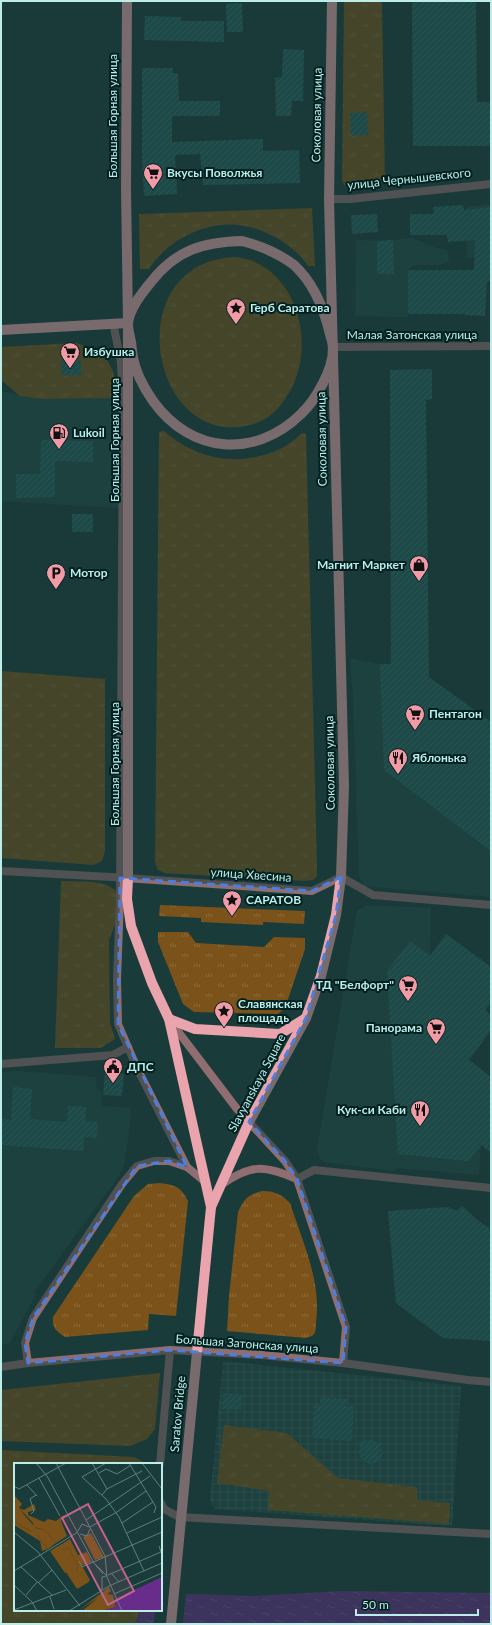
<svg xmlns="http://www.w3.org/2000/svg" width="492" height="1625" viewBox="0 0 492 1625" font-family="Lato,sans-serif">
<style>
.built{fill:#234a48}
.industrial{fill:url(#industrial-grid)}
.grass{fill:url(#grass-tufts)}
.water{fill:url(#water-ripples)}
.pier{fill:#193b39}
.building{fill:url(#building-hatch)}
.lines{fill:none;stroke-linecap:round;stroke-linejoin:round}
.minor{stroke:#906d71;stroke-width:8}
.tertiary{stroke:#906d71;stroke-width:8}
.primary{stroke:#eaa4ad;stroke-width:10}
.primary-bridge{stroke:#eaa4ad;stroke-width:10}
.marked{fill:none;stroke:#4d7edd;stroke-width:3;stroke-dasharray:8 5;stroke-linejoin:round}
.labels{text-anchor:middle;stroke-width:4;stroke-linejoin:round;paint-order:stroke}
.street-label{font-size:12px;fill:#bcede9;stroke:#002120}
.poi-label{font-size:12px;font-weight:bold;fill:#bcede9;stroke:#002120;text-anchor:start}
.inset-road{fill:none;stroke:#5a827f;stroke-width:1}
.view{fill:#c0638d;fill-opacity:0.15;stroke:#c0638d;stroke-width:2}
.inset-edge{fill:none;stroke:#bcede9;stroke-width:2}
</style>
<defs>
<pattern id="industrial-grid" width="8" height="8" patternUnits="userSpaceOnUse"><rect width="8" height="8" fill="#234a48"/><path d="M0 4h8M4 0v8" fill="none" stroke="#416462"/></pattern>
<pattern id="grass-tufts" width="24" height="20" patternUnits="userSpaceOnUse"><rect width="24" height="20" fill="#7b5219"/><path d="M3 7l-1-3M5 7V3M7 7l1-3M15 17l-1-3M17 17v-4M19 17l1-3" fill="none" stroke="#8c6b3a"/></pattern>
<pattern id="water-ripples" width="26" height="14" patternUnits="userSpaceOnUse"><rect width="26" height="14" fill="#682d8a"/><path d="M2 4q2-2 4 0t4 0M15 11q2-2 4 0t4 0" fill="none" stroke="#7c4c9a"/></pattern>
<pattern id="building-hatch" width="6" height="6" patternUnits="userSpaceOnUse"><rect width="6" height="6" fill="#235e5b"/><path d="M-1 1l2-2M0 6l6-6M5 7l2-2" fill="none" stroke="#417573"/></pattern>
</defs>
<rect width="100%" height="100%" fill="#193b39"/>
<!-- built -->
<g class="built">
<path d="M 491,204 L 491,257 L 467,258 L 466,207 Z"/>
<path d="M 412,238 L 436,248 L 447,250 L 449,261 L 439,265 L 413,265 L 408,270 L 408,317 L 355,316 L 356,240 L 382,241 Z"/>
<path d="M 1,391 L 20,396 L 41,399 L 117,398 L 118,508 L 1,501 Z"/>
<path d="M 350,658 L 379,664 L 391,664 L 491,762 L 491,897 L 365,886 L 359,876 L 353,699 Z"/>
<path d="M 366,905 L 431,908 L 430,956 L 409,985 L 491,1015 L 491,1030 L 469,1060 L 481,1069 L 444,1116 L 481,1145 L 479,1175 L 397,1168 L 393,1171 L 324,1162 L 320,1158 L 317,1149 L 355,921 L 357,911 Z"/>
<path d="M 18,1071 L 96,1077 L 96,1086 L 98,1090 L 101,1090 L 102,1106 L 131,1108 L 129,1132 L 124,1164 L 119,1176 L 34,1292 L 36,1294 L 10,1343 L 1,1345 L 1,1072 Z"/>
</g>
<!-- industrial -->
<path class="industrial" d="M 223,1361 L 461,1386 L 452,1526 L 215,1509 L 210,1500 Z"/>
<!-- grass -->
<g class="grass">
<path d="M 344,1 L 382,1 L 385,183 L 349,186 L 344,185 L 342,180 Z"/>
<path d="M 312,208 L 315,266 L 308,266 C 290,239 252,221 220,225 C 191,229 164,245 149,269 L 140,269 L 139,214 Z"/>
<path d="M 234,257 C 241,258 249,259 255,262 C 302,284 314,351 289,393 C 276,414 264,424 239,427 C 147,436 122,263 234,257 Z"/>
<path d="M 76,343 C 109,353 115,365 117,398 L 41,399 L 20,396 L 1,380 L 1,347 Z"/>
<path d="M 164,431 C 198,461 241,468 282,448 C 289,445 296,438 302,433 L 306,434 L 317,864 L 317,876 L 313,880 L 305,881 L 165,873 L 158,870 L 155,862 L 159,432 Z"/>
<path d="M 1,671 L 105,679 L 105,851 L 102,861 L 94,865 L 1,858 Z"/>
<path d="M 61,881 C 79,882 105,878 118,893 L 116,922 L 109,940 L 110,1023 L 115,1039 L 101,1048 L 55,1048 Z"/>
<path d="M 160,905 L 305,911 L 304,924 L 263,922 L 263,925 L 201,922 L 201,918 L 159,916 Z"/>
<path d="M 158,932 L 188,932 L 196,943 L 264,947 L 274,937 L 305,938 L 305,949 L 285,1008 L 278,1014 L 194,1012 L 183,1004 L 158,942 Z"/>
<path d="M 160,1183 C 176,1185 181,1187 188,1201 L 176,1316 L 149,1314 L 148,1330 L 65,1337 C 56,1331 52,1328 53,1317 L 134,1196 L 148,1184 Z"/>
<path d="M 262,1191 C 275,1191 281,1194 290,1203 C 302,1240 322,1283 316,1322 C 316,1326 316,1332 314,1334 C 312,1337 308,1337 306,1338 L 227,1331 L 229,1296 L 238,1212 C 244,1198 248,1195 262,1191 Z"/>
<path d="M 160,1373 L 155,1429 L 147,1439 L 130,1446 L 1,1441 L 1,1390 Z"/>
<path d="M 224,1425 L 287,1433 L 338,1478 L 417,1487 L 418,1500 L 450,1503 L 449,1524 L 268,1510 L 269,1491 L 217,1483 Z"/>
<path d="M 1,1450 L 134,1457 L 148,1464 L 15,1464 L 15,1610 L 140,1610 L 135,1624 L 1,1624 Z"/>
</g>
<!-- water -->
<path class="water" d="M 340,1591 L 491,1593 L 491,1624 L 135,1624 L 141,1610 L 161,1610 L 161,1593 L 254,1596 Z"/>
<!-- pier -->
<path class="pier" d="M 161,1591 L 186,1592 L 183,1624 L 154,1624 L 155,1610 L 161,1610 Z"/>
<!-- building -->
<g class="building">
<path d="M 412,1 L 476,1 L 477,102 L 491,102 L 491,146 L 413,146 Z"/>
<path d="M 242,3 L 243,32 L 227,32 L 226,4 Z"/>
<path d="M 145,16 L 181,17 L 181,21 L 224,21 L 224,42 L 144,40 Z"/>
<path d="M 283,49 L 304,50 L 303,101 L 292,101 L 291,116 L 276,116 L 275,78 L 282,77 Z"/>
<path d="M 142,68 L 173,68 L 173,73 L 178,73 L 179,101 L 220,101 L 220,116 L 172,116 L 172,142 L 263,139 L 263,151 L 299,150 L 300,183 L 203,185 L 200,154 L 175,155 L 177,194 L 144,196 L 142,159 Z"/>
<path d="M 367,112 L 368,135 L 351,136 L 350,113 Z"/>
<path d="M 463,205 L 464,210 L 491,207 L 490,281 L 487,281 L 485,316 L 465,315 L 465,314 L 408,314 L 408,270 L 474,270 L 475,240 L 448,242 L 447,235 L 410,235 L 410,214 L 434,214 L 433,207 Z"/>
<path d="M 377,214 L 378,232 L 352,234 L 351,215 Z"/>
<path d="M 393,240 L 394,274 L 377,274 L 377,241 Z"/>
<path d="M 81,360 L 81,375 L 62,376 L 61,361 Z"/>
<path d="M 432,369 L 432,399 L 426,400 L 429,677 L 491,722 L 491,851 L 384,770 L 380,664 L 391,664 L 390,370 Z"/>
<path d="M 41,440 L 93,441 L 93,462 L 55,461 L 55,497 L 16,498 L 16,474 L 40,474 Z"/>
<rect x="72" y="514" width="21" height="18"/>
<path d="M 446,934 L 491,967 L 491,1002 L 485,1010 L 491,1015 L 491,1030 L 469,1060 L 491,1077 L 491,1153 L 481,1145 L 468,1161 L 398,1154 L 387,971 L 410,941 L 430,956 Z"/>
<path d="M 105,1072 L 124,1074 L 122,1096 L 103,1095 Z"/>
<path d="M 13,1087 L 32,1089 L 30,1119 L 67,1122 L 68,1106 L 86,1107 L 85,1121 L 98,1122 L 97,1138 L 84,1137 L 83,1151 L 1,1145 L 1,1119 L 11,1120 Z"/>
<path d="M 462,1206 L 480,1222 L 491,1229 L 491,1341 L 443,1338 L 396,1303 L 388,1211 L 448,1207 L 457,1211 Z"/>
<path d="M 223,1393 L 242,1394 L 241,1410 L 222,1409 Z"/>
<path d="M 320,1397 L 347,1399 L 346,1406 L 354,1406 L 352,1441 L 312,1438 L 314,1404 L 320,1405 Z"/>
<path d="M 372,1440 L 378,1442 L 381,1446 L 382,1456 L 379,1461 L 370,1464 L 365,1462 L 361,1458 L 359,1453 L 360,1441 Z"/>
</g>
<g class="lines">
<!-- minor -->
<g class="minor">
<path d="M 329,199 L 350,199 L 491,184"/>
<path d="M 333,347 L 491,346"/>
<path d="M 1,871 L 111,877 L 312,891 L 341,877 L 373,895 L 491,905"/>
<path d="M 1,1064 L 113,1055 L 128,1047"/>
<path d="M 297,1179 L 314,1170 L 491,1188"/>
<path d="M 1,1367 L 28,1363"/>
<path d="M 160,1464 L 170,1350"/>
<path d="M 161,1503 L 164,1509 L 179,1517 L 491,1534"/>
</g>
<!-- tertiary -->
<g class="tertiary">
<path d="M 113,323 L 121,362 L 123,412 L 120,898 L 117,980 L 118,1024 L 137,1068 L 187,1167"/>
<path d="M 170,1021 L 237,1109 L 285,1161 L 297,1179 L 346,1327 L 343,1363"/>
<path d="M 204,1181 L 187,1167 L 169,1161 L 154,1161 L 137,1166 L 122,1184 L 33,1318 L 25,1343 L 28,1363 L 170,1350 L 262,1355 L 343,1363 L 468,1380 L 491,1382"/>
<path d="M 221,1185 C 251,1164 264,1165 297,1179"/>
</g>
<!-- primary -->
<g class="primary">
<path d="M 127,1 L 126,188 L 128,323 L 128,878 L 127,899 L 131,926 L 152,983 L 169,1019 L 211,1207"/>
<path d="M 242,241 C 261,246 278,253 294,265 C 314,283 324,309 330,334 C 331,338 333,343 333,347 C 334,368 316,400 301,414 C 255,459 191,454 153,401 C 144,388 136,374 133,358 C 132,353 132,348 131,342 C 130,336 128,330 128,324 C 129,309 142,293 151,282 C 176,250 203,242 242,241 Z"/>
<path d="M 1,330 L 128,323"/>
<path d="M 169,1019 L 195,1029 L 280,1034 L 306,1018"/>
<path d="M 205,1269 L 211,1207 L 249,1122 L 306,1018 L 321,976 L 336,915 L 341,877 L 344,786 L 329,199 L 332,1"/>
</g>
<!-- primary-bridge -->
<path class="primary-bridge" d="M 171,1624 L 205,1269"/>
</g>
<!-- marked area -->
<path d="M0 0H492V1625H0ZM 341,877 L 336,915 L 306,1018 L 249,1122 L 285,1161 L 297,1179 L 346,1327 L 343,1363 L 170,1350 L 28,1363 L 25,1343 L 33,1318 L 137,1166 L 169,1161 L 187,1167 L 118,1024 L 120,878 L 312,891 Z" fill="#193b39" fill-opacity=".55" fill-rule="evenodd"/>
<path class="marked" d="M 341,877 L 336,915 L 306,1018 L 249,1122 L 285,1161 L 297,1179 L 346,1327 L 343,1363 L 170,1350 L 28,1363 L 25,1343 L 33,1318 L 137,1166 L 169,1161 L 187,1167 L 118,1024 L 120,878 L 312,891 Z"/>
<!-- icons -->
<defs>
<g id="supermarket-pin" transform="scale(1)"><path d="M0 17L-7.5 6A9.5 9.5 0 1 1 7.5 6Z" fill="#f39aa7" stroke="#002120"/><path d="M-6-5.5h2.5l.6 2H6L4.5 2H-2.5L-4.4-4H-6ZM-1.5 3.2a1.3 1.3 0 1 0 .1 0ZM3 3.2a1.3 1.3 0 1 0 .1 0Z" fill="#111"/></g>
<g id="sight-pin" transform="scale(1)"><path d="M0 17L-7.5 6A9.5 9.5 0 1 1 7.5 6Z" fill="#f39aa7" stroke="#002120"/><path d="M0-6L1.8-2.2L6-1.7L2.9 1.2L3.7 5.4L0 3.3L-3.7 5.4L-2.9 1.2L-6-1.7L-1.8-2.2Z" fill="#111"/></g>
<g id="fuel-pin" transform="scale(1)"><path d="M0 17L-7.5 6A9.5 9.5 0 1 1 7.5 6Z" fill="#f39aa7" stroke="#002120"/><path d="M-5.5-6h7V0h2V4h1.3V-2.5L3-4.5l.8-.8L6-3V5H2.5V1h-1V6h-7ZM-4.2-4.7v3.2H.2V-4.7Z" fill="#111"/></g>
<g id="shop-pin" transform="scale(1)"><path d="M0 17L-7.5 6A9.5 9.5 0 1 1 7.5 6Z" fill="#f39aa7" stroke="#002120"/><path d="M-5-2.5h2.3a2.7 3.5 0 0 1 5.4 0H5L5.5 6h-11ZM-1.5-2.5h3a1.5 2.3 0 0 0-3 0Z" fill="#111"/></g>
<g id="parking-pin" transform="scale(1)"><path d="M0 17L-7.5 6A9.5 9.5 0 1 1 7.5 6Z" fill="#f39aa7" stroke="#002120"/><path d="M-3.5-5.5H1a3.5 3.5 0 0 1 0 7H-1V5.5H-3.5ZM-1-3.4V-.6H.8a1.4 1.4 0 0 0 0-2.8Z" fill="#111"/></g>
<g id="restaurant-pin" transform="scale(1)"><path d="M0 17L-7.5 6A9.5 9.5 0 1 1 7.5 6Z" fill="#f39aa7" stroke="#002120"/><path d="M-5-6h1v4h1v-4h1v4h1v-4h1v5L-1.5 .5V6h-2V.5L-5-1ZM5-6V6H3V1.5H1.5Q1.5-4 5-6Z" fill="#111"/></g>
<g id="civic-pin" transform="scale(1)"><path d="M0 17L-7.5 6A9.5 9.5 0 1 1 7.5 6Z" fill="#f39aa7" stroke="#002120"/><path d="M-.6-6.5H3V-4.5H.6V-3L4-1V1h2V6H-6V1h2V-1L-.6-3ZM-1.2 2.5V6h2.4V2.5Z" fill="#111"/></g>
</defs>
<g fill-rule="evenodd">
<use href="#supermarket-pin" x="153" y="173"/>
<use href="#sight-pin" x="236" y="308"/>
<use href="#supermarket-pin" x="70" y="352"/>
<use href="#fuel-pin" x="59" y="433"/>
<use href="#shop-pin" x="419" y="565"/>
<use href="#parking-pin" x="56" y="573"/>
<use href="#supermarket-pin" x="415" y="714"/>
<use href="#restaurant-pin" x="398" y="758"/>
<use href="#sight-pin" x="232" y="900"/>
<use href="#supermarket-pin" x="408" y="985"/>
<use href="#sight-pin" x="224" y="1011"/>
<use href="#supermarket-pin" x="436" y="1028"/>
<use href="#civic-pin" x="113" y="1067"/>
<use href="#restaurant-pin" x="420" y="1110"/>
</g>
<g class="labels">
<!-- street labels -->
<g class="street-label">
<text transform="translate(317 115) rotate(-89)" y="4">Соколовая улица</text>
<text transform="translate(113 116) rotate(-90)" y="4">Большая Горная улица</text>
<text transform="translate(409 179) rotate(-6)" y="4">улица Чернышевского</text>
<text x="412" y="339">Малая Затонская улица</text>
<text transform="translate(322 439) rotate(-91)" y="4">Соколовая улица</text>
<text transform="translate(115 440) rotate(-90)" y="4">Большая Горная улица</text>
<text transform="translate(330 763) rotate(-91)" y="4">Соколовая улица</text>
<text transform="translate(115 764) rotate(-90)" y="4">Большая Горная улица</text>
<text transform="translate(251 875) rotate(4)" y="4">улица Хвесина</text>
<text transform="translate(257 1083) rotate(-62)" y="4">Slavyanskaya Square</text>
<text transform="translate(247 1344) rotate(4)" y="4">Большая Затонская улица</text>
<text transform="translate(178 1414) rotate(-85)" y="4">Saratov Bridge</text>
</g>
<!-- poi labels -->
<g class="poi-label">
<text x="167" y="177">Вкусы Поволжья</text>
<text x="250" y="312">Герб Саратова</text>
<text x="84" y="356">Избушка</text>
<text x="73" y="437">Lukoil</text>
<text x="405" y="569" text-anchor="end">Магнит Маркет</text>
<text x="70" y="577">Мотор</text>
<text x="429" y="718">Пентагон</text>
<text x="412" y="762">Яблонька</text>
<text x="246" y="904">САРАТОВ</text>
<text x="394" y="989" text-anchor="end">ТД "Белфорт"</text>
<text x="238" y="1008">Славянская<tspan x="238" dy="14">площадь</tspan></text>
<text x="422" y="1032" text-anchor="end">Панорама</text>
<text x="127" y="1071">ДПС</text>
<text x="406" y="1114" text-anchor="end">Кук-си Каби</text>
</g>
</g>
<!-- overview -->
<g transform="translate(14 1463)">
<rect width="148" height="148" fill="#193b39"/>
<path d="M 0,32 L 8,41 L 5,45 L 12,54 L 22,65 L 31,67 L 42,80 L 34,86 L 24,73 L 0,58 ZM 77,70 L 90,94 L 81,97 L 69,74 ZM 56,76 L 64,92 L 73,89 L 78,99 L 68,103 L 76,117 L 75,119 L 65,107 L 62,109 L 64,103 L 55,85 L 48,87 L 58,105 L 51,110 L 36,88 ZM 95,124 L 97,128 L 93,131 L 99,132 L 102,144 L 87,148 L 68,148 L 85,134 L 64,148 Z" fill="#7b5219"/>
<path d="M 20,41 L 22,47 L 14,49 L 14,52 L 30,59 L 34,56 L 42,58 L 50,52 L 47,58 L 53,73 L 42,80 L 31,67 L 20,64 L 19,60 L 5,45 L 10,47 ZM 0,58 L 17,69 L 20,68 L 34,86 L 28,88 L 26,78 L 0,62 Z" fill="#7b5219"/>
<path d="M 45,84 L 48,87 L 55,85 L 64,103 L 62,108 L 65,106 L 75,119 L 63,126 L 38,88 Z" fill="#7b5219"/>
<path d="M 148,114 L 148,148 L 87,148 L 102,144 L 101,136 Z" fill="#682d8a"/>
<path class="inset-road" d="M 22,0 L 33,13 L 80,100 L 93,113M 42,0 L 91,93 L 93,114 L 108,148M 78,0 L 93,26M 92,0 L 68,14 L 92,36 L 105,54 L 130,108M 115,0 L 142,44 L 140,50M 128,0 L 148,26M 85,10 L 92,6 L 103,11 L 117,2M 25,15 L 46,53M 13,22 L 23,33M 0,23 L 5,26 L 52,0M 88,32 L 93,26 L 128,8M 17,51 L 20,48 L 16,36 L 22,32M 72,57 L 136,13M 108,60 L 139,39M 76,64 L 103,49 L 132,28M 64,68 L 68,61 L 75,64M 0,69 L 24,89 L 66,143M 113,70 L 148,54M 66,71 L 73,73 L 76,66M 65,98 L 68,104 L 148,69M 81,101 L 89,111M 7,104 L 39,133M 0,108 L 64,69M 97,110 L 105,119M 94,112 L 147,89 L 145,83M 24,120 L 38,107M 0,122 L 18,139 L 23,148M 88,127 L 88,114 L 92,113M 100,131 L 148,110M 12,132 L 23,119M 36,134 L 40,146M 0,147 L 52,127M 55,148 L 95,123 L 148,100"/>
<path class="view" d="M 74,41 L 120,128 L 94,142 L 48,55 Z"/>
<rect width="148" height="148" class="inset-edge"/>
</g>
<!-- border -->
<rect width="492" height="1625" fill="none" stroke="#bcede9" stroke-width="4"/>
<!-- scale -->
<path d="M356 1609v6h122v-6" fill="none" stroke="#bcede9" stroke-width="2"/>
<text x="362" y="1609" font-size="12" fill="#bcede9" stroke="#002120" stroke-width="3" paint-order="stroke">50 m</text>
</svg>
